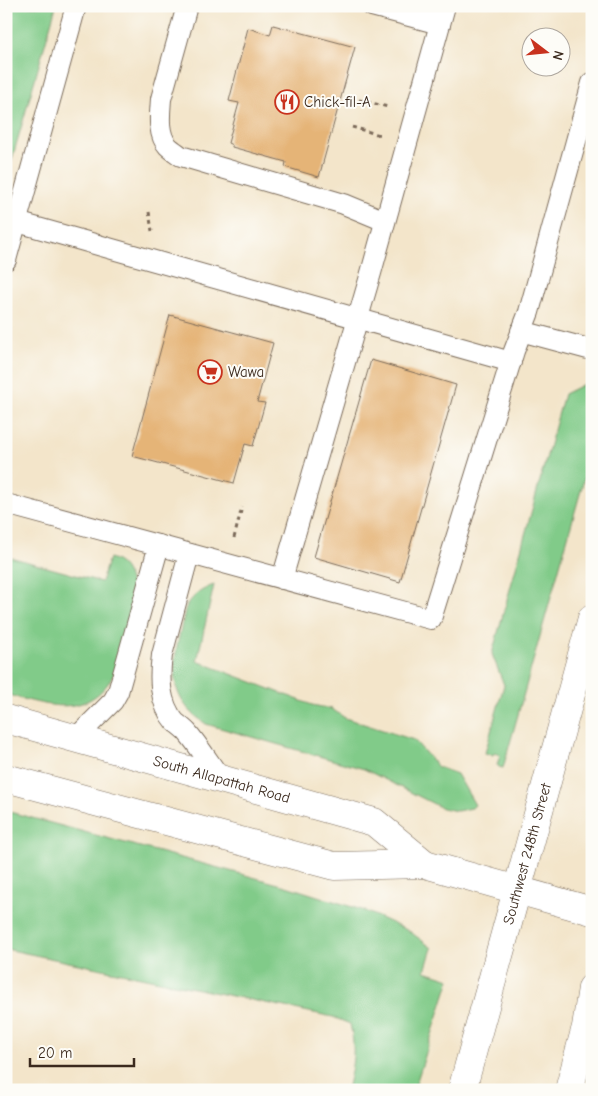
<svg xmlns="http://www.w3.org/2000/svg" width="598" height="1096" viewBox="0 0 598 1096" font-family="'Comic Neue',sans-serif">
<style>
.green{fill:#81cb89;stroke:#5e7a54}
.building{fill:#e5b477}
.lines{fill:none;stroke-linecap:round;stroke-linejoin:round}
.lane-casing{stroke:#7b6b5a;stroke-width:22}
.secondary-casing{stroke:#7b6b5a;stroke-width:29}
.path{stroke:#7b6b5a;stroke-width:3;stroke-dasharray:4 4;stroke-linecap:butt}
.lane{stroke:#fff;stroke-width:20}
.secondary{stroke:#fff;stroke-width:28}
.labels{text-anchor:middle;stroke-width:4;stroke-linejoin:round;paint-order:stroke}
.poi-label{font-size:15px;fill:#3b2a1e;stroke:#fdfcf7;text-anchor:start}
.street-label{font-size:15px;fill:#3b2a1e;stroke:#fdfcf7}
</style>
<rect width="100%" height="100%" fill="#fdfcf7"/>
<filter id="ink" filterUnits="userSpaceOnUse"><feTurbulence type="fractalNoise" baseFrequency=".02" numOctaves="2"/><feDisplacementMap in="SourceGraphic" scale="10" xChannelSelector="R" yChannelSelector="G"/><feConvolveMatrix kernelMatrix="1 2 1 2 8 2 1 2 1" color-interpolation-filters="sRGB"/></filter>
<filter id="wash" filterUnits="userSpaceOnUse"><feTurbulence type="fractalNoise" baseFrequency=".0096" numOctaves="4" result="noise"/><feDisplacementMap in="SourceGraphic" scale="20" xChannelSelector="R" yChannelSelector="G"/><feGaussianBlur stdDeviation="1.12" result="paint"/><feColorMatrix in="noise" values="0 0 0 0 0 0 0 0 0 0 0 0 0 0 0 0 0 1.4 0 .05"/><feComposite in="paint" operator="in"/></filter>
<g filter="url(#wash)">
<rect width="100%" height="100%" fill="#f3e5ca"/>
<!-- green -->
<g class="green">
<path d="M 6,6 L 56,6 L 6,180 Z"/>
<path d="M 592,380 L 592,451 L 503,768 L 499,767 L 497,765 L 500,755 L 494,753 L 493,755 L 485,753 L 504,685 L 492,654 L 564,394 Z"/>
<path d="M 6,556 L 101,582 L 109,558 C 152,570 122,646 114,674 C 89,720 47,706 6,694 Z"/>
<path d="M 214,585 L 197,661 L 312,705 L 332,709 L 345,718 L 414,740 L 438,767 L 457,774 L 475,805 L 472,808 L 457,811 L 442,808 L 364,769 L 206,724 C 193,715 182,705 177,689 C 171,667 177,646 182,624 C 184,618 184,611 187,605 C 194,595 202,589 214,585 Z"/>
<path d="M 6,811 L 286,886 L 365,911 L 409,931 L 432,948 L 425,971 L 450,979 L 414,1090 L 347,1090 C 353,1064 356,1050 350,1024 L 333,1017 L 6,949 Z"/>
</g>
<g id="blocks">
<!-- building -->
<g class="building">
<path d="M 273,25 L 355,47 L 319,177 L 285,167 L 286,162 L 232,147 L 232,145 L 228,143 L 239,103 L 229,101 L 248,28 L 270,35 Z"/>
<path d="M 170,315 L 273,343 L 257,402 L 265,403 L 253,446 L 245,444 L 234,483 L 132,456 Z"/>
<path d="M 371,360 L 456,385 L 400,582 L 314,557 Z"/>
</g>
</g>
</g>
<g filter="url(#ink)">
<use href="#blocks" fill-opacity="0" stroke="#7b6b5a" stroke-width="1"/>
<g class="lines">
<!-- lane casing -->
<g class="lane-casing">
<g id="lane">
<path d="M 187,6 L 161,99 C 160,113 157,134 168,146 C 172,150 177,153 181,156 L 344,204 L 385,221"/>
<path d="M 372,6 L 440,24"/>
<path d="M 17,222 L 511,362"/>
<path d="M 6,260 L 76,6"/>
<path d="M 521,331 L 592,350"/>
<path d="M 6,504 L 431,619 L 514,351 L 529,312 L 592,83"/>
<path d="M 189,554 L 162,655 C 159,678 159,703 175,722 C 179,725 183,728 187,732 C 199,746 210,764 221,779"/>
<path d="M 282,579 L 371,273 L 445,6"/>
<path d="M 76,738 L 113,701 L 118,692 L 159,545"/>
</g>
</g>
<!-- secondary casing -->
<g class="secondary-casing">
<g id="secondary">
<path id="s1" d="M 6,719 L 374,822 L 425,864"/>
<path d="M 6,778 L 334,866 L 425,864 L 592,911"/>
<path id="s2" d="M 462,1090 L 592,618"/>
<path d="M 569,1090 L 586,1027 L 592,988"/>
</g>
</g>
<!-- path -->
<g class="path">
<path d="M 359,100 L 388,107"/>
<path d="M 352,127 L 380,135"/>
<path d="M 149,212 L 152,231"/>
<path d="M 234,538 L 242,507"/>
</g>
<!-- lane -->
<use href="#lane" class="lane"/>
<!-- secondary -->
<use href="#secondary" class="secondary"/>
</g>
</g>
<!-- icons -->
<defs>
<g id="restaurant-ring" transform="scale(1.25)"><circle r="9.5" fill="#fdfcf7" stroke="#c8321e" stroke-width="1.5"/><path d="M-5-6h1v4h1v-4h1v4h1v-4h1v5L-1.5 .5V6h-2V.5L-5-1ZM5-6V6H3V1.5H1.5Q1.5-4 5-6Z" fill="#c8321e"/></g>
<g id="supermarket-ring" transform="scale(1.25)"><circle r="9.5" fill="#fdfcf7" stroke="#c8321e" stroke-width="1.5"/><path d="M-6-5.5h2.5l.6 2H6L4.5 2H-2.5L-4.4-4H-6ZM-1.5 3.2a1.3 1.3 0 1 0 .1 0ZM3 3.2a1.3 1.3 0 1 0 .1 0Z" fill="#c8321e"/></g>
</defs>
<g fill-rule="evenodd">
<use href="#restaurant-ring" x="287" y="102"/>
<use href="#supermarket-ring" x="210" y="372"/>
</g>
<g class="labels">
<!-- poi labels -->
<g class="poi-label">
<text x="304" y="107">Chick-fil-A</text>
<text x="228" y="377">Wawa</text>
</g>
<!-- street labels -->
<g class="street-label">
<text dy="5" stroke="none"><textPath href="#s1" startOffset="224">South Allapattah Road</textPath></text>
<text dy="5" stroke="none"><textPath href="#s2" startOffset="245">Southwest 248th Street</textPath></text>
</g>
</g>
<!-- margin -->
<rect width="598" height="1096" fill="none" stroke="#fdfcf7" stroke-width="25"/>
<!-- north arrow -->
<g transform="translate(546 52) rotate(106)"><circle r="24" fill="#fdfcf7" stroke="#afa8a0"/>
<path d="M0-4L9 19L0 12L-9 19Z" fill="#c8321e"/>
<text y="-8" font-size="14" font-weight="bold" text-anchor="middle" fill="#3b2a1e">N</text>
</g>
<!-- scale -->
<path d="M30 1058v8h104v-8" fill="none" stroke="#3b2a1e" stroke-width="2.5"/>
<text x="38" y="1058" font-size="15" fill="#3b2a1e" stroke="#fdfcf7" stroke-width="4" paint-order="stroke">20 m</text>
</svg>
